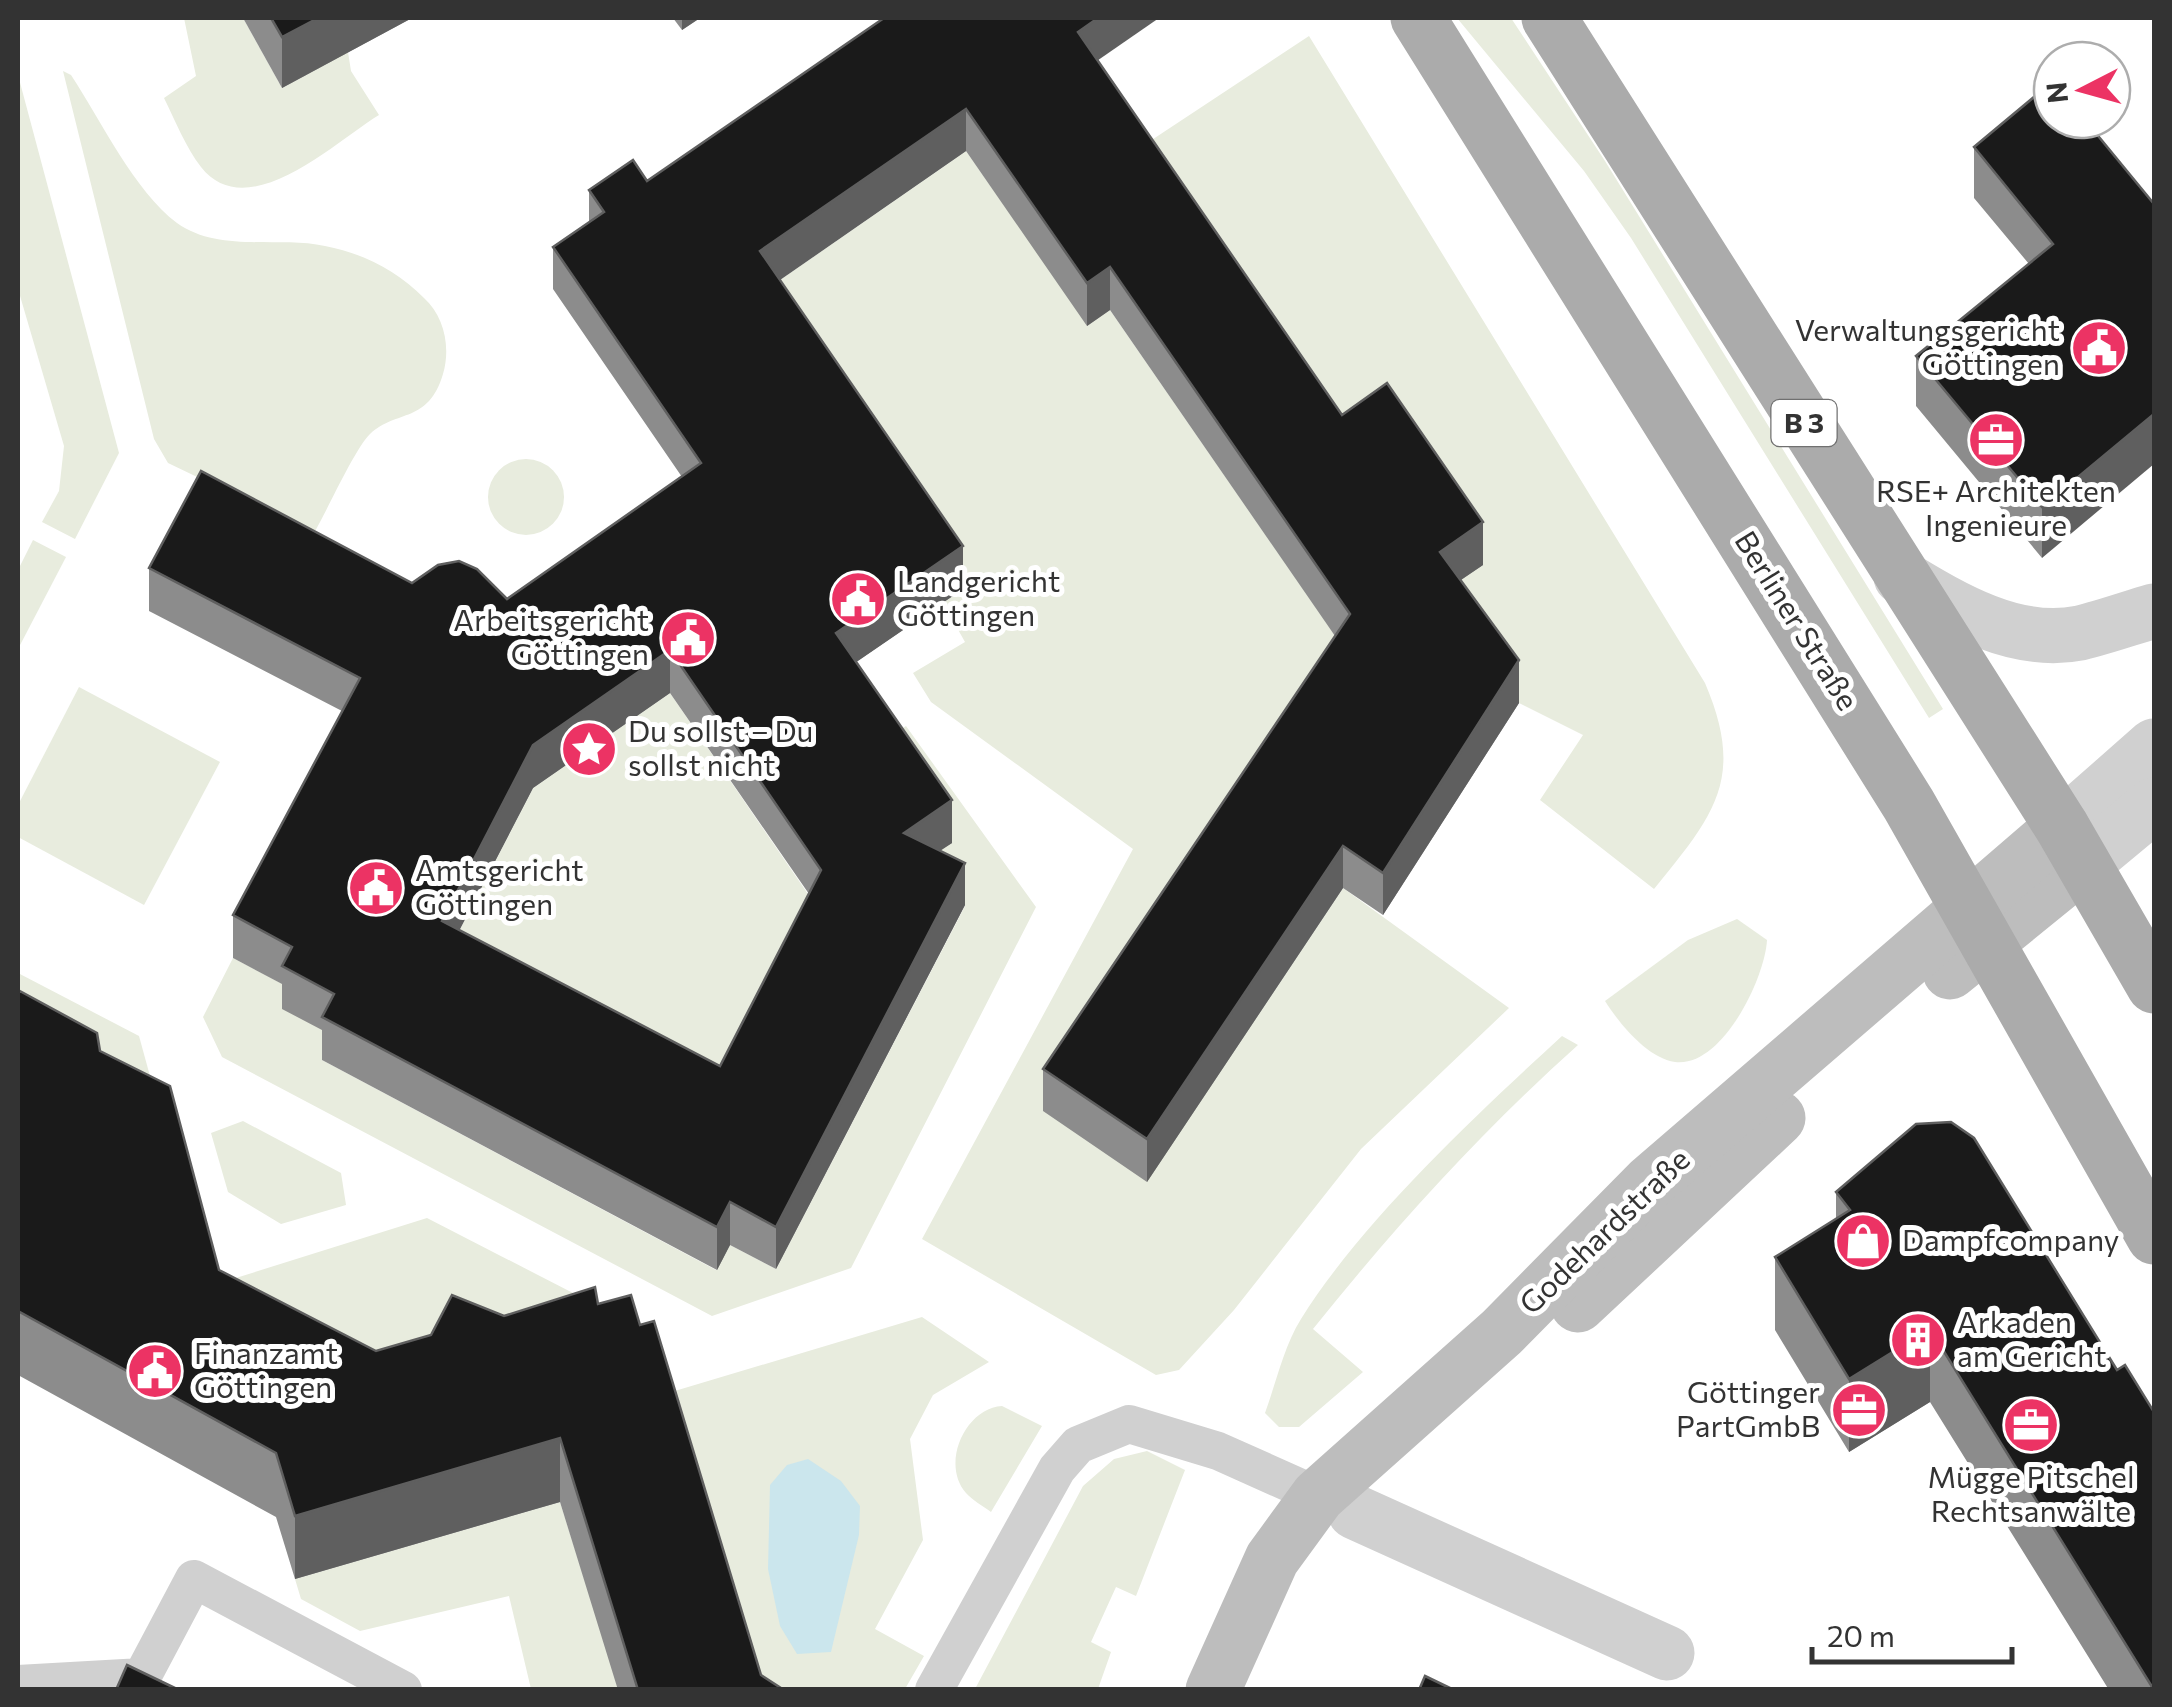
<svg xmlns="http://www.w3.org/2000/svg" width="2172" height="1707" viewBox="0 0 2172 1707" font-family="Commissioner,sans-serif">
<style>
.green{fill:#e8ecde}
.water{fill:#cbe6ed}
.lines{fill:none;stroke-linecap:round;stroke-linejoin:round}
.lane{stroke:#d0d0d0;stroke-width:38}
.street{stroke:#d0d0d0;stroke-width:55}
.secondary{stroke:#bdbdbd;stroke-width:55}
.primary{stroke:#ababab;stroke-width:55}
.wall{fill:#8c8c8c;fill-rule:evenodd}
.shaded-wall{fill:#5f5f5f}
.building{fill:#1a1a1a;stroke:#5f5f5f;stroke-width:2.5;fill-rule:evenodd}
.labels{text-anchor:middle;stroke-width:10;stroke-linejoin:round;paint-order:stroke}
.shield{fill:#fff;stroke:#707070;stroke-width:2.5}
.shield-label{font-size:28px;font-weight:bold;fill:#333}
.poi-label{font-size:30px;fill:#333;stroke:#fff;text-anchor:start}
.street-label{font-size:30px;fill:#333;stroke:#fff}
</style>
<rect width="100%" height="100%" fill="#fff"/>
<!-- green -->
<g class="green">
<path d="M 184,18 L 243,18 L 282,88 L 348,52 L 351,71 L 379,115 C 337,140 248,227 201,167 C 186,148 175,120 164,98 L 196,76 Z"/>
<path d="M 1457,18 L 1511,18 L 1605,161 L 1943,709 L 1929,718 L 1631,238 L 1584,171 Z"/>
<path d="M 1309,36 L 1705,683 C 1746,779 1714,815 1654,889 L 1540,800 L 1583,735 L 1519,703 L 1440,594 L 1482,565 L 1342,457 L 1132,153 Z"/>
<path d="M 63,71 L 71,75 C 100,119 135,192 177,223 C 219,253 277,236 325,246 C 363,253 397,271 424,298 C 444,316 451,347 443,374 C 428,424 397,409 370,434 C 354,450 327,511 314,533 L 168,463 L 154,439 Z"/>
<path d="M 18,75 L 119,453 L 75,539 L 42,522 L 59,491 L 64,446 L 18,289 Z"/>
<path d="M 966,151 L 1088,325 L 1110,310 L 1350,657 L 1147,1181 L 1343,888 L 1509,1008 L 1361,1149 L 1234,1310 L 1179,1370 L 1156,1375 L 922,1239 L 1133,849 L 931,702 L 913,673 L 965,642 L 943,603 L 963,588 L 760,294 Z"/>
<circle cx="526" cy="497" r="38"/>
<path d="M 33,540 L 66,557 L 18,649 L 18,570 Z"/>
<path d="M 79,687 L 220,762 L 144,905 L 18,837 L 18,805 Z"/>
<path d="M 670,693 L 821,913 L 720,1108 L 442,964 L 533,788 Z"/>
<path d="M 906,726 L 1036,907 L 851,1268 L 712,1316 L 222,1057 L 203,1017 L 233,958 L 292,989 L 334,1036 L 322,1060 L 716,1270 L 730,1245 L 776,1269 L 965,906 L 882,742 Z"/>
<path d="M 1737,919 L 1767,940 C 1765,978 1722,1068 1675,1062 C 1647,1058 1619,1023 1605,1001 L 1688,940 Z"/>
<path d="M 18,973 L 139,1036 L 170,1149 L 18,1053 Z"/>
<path d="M 1562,1036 L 1578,1045 C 1482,1131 1393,1229 1313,1329 L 1363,1372 L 1299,1427 L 1279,1427 L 1265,1413 C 1276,1383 1284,1346 1301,1319 C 1362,1221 1477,1114 1562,1036 Z"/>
<path d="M 243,1121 L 341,1173 L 346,1205 L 281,1224 L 228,1192 L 211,1133 Z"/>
<path d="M 427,1218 L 573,1293 L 595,1351 L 449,1393 L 207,1287 Z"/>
<path d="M 922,1317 L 989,1362 L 933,1395 L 910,1439 L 923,1540 L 875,1629 L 924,1656 L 905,1689 L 746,1689 L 658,1396 Z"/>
<path d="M 1002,1406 L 1042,1426 L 991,1512 C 983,1506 972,1500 966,1493 C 940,1463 966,1408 1002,1406 Z"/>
<path d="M 1147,1451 L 1185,1470 L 1136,1596 L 1116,1587 L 1091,1642 L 1111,1652 L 1098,1689 L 975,1689 L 1083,1486 L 1114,1459 Z"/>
<path d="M 560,1502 L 619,1689 L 531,1689 L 509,1596 L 360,1631 L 301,1599 L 295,1579 Z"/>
</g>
<!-- water -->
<path class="water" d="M 808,1459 L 841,1481 L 860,1506 L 859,1535 L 831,1652 L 797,1654 L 780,1626 L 768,1569 L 770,1485 L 787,1465 Z"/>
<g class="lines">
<!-- lane -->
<g class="lane">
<path d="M 18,1684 L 142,1677 L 194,1579 L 403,1690"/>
<path d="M 934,1690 L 1057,1469 L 1078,1445 L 1129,1424 L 1218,1451 L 1339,1505"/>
</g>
<!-- street -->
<g class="street">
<path d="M 1901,577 C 1954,609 2016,646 2080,633 C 2105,627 2130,618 2154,611"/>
<path d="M 2062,827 L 2154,746"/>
<path d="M 2083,864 L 2154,805"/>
<path d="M 1355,1512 L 1667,1653"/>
</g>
<!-- secondary -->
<g class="secondary">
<path d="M 1950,972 L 2083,864"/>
<path d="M 1578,1305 L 1778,1118"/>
<path d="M 1213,1690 L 1272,1559 L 1318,1496 L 1502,1332 L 1650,1182 L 2062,827"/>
</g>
<!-- primary -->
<g class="primary">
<path d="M 1418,18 L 1909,805 L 2154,1237"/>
<path d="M 1549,18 L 2062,827 L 2154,986"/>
</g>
</g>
<!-- wall -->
<g class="wall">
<path d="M 243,18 L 412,18 L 282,88 Z"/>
<path d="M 673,18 L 700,18 L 682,30 Z"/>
<path d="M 1097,60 L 1342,415 L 1483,565 L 1461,580 L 1519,703 L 1383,915 L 1343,888 L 1147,1182 L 1043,1111 L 1043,1069 L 1335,636 L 1110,310 L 1087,326 L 966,151 L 779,280 L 963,589 L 856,662 L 952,843 L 940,850 L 965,905 L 776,1269 L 730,1245 L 717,1270 L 322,1060 L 322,1030 L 282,1009 L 282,984 L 233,958 L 233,915 L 342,711 L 149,611 L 149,568 L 412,583 L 507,599 L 682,477 L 553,289 L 553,247 L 589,222 L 589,190 L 647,181 ZM 670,693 L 809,894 L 720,1066 L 459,930 L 533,788 Z"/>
<path d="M 1974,147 L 2154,204 L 2042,558 L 1916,406 L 1916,356 L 2029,264 L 1974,198 Z"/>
<path d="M 18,990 L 100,1051 L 219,1270 L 376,1351 L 504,1316 L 598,1304 L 761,1675 L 784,1690 L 618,1690 L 560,1502 L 295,1579 L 276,1517 L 18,1375 Z"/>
<path d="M 1916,1124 L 2154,1690 L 2109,1690 L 1930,1402 L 1849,1452 L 1775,1330 L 1775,1257 L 1836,1219 L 1836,1192 Z"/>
</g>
<!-- shaded-wall -->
<g class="shaded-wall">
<path d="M 318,18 L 412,18 L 282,88 L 282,37 Z"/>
<path d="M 682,18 L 700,18 L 682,30 Z"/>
<path d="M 1098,18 L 1159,18 L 1078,74 L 1078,32 Z"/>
<path d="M 966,109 L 966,151 L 760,294 L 760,251 Z"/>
<path d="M 1110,267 L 1110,310 L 1087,326 L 1087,283 Z"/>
<path d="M 2154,414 L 2154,464 L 2042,558 L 2042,507 Z"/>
<path d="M 1483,522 L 1483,565 L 1440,594 L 1440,552 Z"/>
<path d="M 963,546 L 963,589 L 836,676 L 836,633 Z"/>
<path d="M 670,650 L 670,693 L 533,788 L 442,964 L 442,921 L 533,745 Z"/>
<path d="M 1519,660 L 1519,703 L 1383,915 L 1383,873 Z"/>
<path d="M 952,800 L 952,843 L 904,875 L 904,833 Z"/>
<path d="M 1343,846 L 1343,888 L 1147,1182 L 1147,1139 Z"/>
<path d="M 965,863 L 965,905 L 776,1269 L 776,1227 Z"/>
<path d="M 730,1202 L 730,1245 L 717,1270 L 717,1227 Z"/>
<path d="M 1930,1329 L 1930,1402 L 1849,1452 L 1849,1379 Z"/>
<path d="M 560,1438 L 560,1502 L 295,1579 L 295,1516 Z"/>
</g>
<!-- building -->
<g class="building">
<path d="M 271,18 L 318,18 L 282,37 Z"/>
<path d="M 884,18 L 1098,18 L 1078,32 L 1342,415 L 1387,383 L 1483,522 L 1440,552 L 1519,660 L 1383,873 L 1343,846 L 1147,1139 L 1043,1069 L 1350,614 L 1110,267 L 1087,283 L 966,109 L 760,251 L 963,546 L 836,633 L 952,800 L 904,833 L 965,863 L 776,1227 L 730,1202 L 717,1227 L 322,1017 L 334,994 L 282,966 L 292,947 L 233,915 L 360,678 L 149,568 L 201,471 L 412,583 L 438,565 L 459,561 L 477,569 L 507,599 L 701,463 L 553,247 L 604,212 L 589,190 L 633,160 L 647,181 ZM 670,650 L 821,870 L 720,1066 L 442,921 L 533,745 Z"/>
<path d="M 2052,82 L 2052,120 L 2085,120 L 2154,204 L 2154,414 L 2042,507 L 1916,356 L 2053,244 L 1974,147 Z"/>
<path d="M 18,990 L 97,1033 L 100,1051 L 170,1086 L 219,1270 L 376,1351 L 431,1335 L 452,1295 L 504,1316 L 595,1287 L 598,1304 L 631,1295 L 640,1325 L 654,1321 L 761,1675 L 784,1690 L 638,1690 L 560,1438 L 295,1516 L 276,1453 L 18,1311 Z"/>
<path d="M 1951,1122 L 1974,1138 L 2117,1370 L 2125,1365 L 2154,1412 L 2154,1690 L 1930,1329 L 1849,1379 L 1775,1257 L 1850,1210 L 1836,1192 L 1916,1124 Z"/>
<path d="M 127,1665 L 179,1690 L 116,1690 Z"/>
<path d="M 1425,1676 L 1454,1690 L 1419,1690 Z"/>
</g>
<!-- icons -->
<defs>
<g id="civic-disc" transform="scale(2.875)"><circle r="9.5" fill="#ec3364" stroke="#fff"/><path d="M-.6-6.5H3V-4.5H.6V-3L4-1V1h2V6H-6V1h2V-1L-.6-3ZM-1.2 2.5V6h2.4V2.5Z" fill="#fff"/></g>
<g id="office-disc" transform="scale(2.875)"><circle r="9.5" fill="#ec3364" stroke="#fff"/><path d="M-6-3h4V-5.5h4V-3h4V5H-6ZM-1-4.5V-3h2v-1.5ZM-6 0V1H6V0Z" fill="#fff"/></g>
<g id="sight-disc" transform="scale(2.875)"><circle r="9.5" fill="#ec3364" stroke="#fff"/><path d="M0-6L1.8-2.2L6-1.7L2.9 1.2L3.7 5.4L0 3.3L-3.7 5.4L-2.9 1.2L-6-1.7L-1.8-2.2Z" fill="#fff"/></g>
<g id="shop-disc" transform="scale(2.875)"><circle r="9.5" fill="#ec3364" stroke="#fff"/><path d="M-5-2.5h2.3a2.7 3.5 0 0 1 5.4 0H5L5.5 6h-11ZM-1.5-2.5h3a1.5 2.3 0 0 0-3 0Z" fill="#fff"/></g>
<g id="building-disc" transform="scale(2.875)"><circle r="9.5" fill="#ec3364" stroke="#fff"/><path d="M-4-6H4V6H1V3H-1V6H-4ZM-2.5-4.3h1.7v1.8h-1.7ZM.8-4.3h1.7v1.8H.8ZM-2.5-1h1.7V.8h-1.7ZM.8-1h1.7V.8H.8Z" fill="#fff"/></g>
</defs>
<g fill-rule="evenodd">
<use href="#civic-disc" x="2099" y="348"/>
<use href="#office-disc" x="1996" y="440"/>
<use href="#civic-disc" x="858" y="599"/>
<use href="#civic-disc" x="688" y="638"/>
<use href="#sight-disc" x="589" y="749"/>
<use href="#civic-disc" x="376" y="888"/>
<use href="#shop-disc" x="1863" y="1241"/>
<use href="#building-disc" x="1918" y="1340"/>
<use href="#civic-disc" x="155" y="1371"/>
<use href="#office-disc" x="1859" y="1410"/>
<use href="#office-disc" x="2031" y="1425"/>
</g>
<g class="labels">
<!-- shield labels -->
<rect class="shield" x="1771.5" y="400" width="65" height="46" rx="8"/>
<g class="shield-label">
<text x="1804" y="433">B 3</text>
</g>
<!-- poi labels -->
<g class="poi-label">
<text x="2060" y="341" text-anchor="end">Verwaltungsgericht<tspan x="2060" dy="34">Göttingen</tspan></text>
<text x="1996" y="502" text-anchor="middle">RSE+ Architekten<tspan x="1996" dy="34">Ingenieure</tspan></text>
<text x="897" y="592">Landgericht<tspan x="897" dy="34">Göttingen</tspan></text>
<text x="649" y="631" text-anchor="end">Arbeitsgericht<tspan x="649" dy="34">Göttingen</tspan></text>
<text x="628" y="742">Du sollst – Du<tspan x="628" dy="34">sollst nicht</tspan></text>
<text x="415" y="881">Amtsgericht<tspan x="415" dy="34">Göttingen</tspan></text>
<text x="1902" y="1251">Dampfcompany</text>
<text x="1957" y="1333">Arkaden<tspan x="1957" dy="34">am Gericht</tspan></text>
<text x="194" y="1364">Finanzamt<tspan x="194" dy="34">Göttingen</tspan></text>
<text x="1820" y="1403" text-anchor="end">Göttinger<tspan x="1820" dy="34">PartGmbB</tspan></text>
<text x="2031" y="1488" text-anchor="middle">Mügge Pitschel<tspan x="2031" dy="34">Rechtsanwälte</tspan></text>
</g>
<!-- street labels -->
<g class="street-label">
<text transform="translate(1796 621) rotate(58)" y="10">Berliner Straße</text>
<text transform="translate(1605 1232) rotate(-44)" y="10">Godehardstraße</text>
</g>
</g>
<!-- border -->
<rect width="2172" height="1707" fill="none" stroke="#333333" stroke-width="40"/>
<!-- north arrow -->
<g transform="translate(2082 90) rotate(264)"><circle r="48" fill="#ffffff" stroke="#adadad" stroke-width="2.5"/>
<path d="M0-8L18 38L0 25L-18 38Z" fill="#ec3364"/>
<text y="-15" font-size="28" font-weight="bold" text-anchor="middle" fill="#333333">N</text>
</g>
<!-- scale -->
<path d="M1812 1647v15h200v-15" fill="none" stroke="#333333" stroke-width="5"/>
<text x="1827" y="1647" font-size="30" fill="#333333" stroke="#ffffff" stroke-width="8" paint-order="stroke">20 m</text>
</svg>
